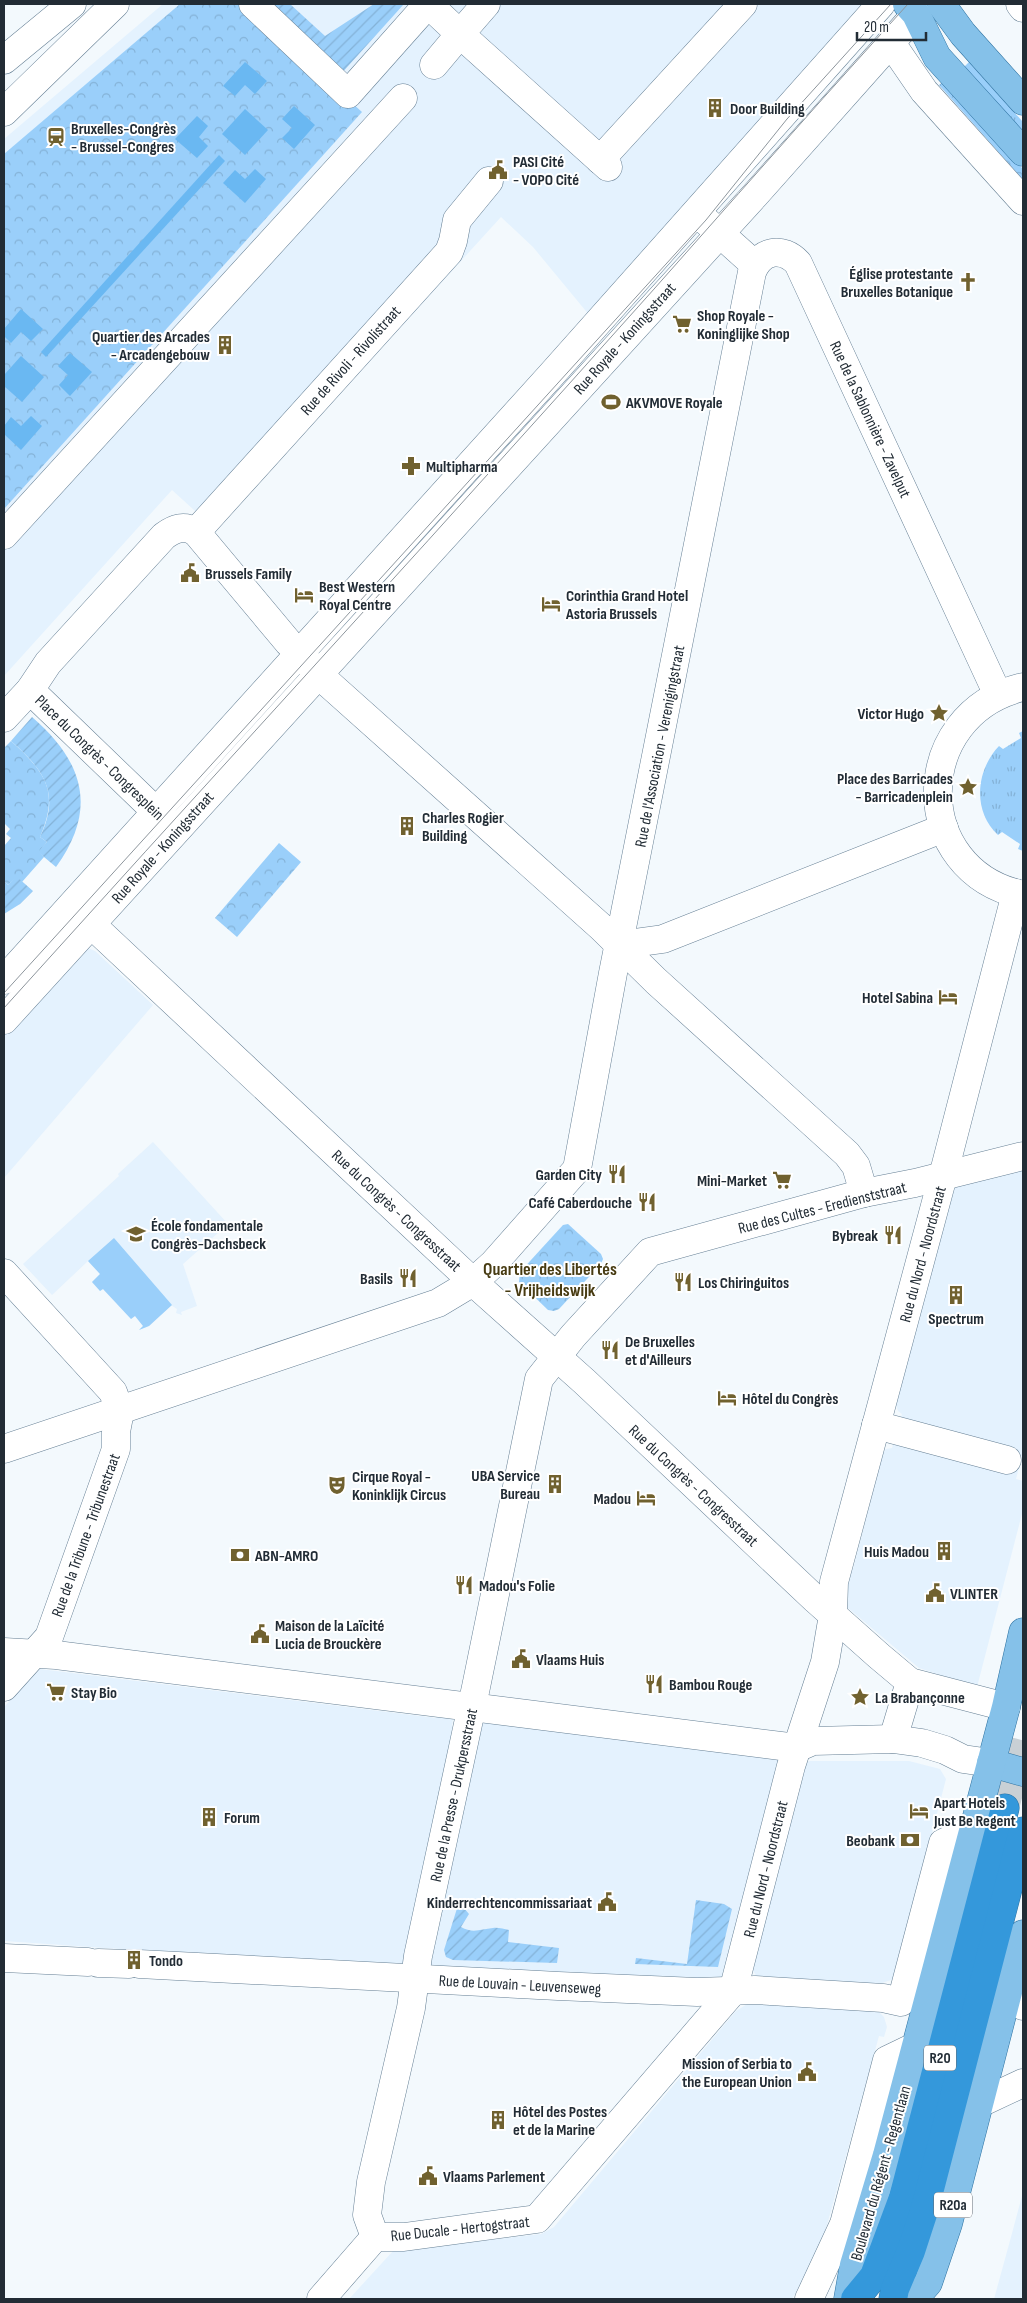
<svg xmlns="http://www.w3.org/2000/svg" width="1027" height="2303" viewBox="0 0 1027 2303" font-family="'Sofia Sans Condensed',sans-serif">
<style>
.built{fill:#e4f2fe}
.grass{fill:url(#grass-tufts)}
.park{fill:url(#park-crowns)}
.garden{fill:url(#garden-furrows)}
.pitch{fill:#9acffa}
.water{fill:#6ab8f2}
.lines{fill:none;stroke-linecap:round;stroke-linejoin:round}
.highway-tunnel{stroke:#c9d0d5;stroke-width:28;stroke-dasharray:28 14;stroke-linecap:butt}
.minor-casing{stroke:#657f94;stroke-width:29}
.major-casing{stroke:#2e72a1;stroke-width:29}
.highway-casing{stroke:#2e72a1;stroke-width:29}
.minor{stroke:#fff;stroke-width:28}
.major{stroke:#85c1e9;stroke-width:28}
.highway{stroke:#3498db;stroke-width:28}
.tram{stroke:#8e969d;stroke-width:1}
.labels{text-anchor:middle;stroke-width:4;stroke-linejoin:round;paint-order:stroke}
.shield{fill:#fff;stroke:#646b72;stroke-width:1}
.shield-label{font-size:15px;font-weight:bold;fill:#222c35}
.poi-label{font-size:16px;font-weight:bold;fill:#222c35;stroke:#fff;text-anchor:start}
.street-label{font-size:16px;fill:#222c35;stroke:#fff}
.neighbourhood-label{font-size:18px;font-weight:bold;fill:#473b12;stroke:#fff}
</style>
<defs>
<pattern id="grass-tufts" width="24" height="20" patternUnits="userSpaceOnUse" patternTransform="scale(1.25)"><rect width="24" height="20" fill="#9acffa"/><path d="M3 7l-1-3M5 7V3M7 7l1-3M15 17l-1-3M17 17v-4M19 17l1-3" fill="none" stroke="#84b2d7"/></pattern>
<pattern id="park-crowns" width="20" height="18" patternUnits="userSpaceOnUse" patternTransform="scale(1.25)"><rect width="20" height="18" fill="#9acffa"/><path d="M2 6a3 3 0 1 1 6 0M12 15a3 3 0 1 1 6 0" fill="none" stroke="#84b2d7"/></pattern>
<pattern id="garden-furrows" width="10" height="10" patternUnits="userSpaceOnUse" patternTransform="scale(1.25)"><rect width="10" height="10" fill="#9acffa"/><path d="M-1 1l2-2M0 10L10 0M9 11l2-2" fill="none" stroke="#84b2d7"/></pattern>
</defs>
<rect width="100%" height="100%" fill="#f3f9fd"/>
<!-- built -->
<g class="built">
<path d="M 163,4 L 872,4 L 590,316 L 533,247 L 501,217 L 216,530 L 172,490 L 4,676 L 4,139 Z"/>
<path d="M 88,948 L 95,951 L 153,1005 L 4,1178 L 4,1028 Z"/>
<path d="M 153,1142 L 228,1224 L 183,1264 L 197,1306 L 181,1312 L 182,1315 L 176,1313 L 177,1309 L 171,1305 L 149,1326 L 139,1330 L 143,1326 L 135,1316 L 131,1319 L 103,1289 L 100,1291 L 92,1282 L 100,1274 L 88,1261 L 52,1295 L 23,1264 L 119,1176 L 118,1174 Z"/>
<path d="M 1023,1170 L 1023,1452 L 1016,1479 L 1023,1481 L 1023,1510 L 977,1687 L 919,1668 L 848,1608 L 845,1603 L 847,1568 L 853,1569 L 883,1453 L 886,1449 L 892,1448 L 902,1414 L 898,1411 L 896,1405 L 947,1187 Z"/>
<path d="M 40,1669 L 436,1718 L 437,1712 L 453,1718 L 451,1737 L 470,1740 L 482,1720 L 781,1760 L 726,1981 L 433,1968 L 429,1962 L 405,1964 L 400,1966 L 221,1956 L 4,1941 L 4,1707 Z"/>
<path d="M 810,1761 L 909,1761 L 940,1769 L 946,1779 L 894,1979 L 882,1983 L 869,1983 L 868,2008 L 877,2010 L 884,2017 L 887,2027 L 884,2037 L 879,2036 L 827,2225 L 817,2254 L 792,2299 L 349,2299 L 393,2251 L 541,2234 L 554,2227 L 736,2011 L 749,2003 L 757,1977 L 752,1969 L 804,1763 Z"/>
<path d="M 1023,2192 L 1023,2299 L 994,2299 L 1011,2237 Z"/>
</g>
<!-- grass -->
<g class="grass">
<path d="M 969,62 L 1023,122 L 1023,138 L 962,69 Z"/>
<path d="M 1023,731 L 1023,851 L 1018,849 L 1020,844 L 1002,832 L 998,835 C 972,811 976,770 999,746 L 1003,749 L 1021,738 L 1019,733 Z"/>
</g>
<!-- park -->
<g class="park">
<path d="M 180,4 L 242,4 L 362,112 L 4,509 L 4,154 Z"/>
<path d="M 944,81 L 1023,169 L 1023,180 L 939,85 Z"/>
<path d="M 11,741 C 45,772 60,791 40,837 L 47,842 L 39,852 L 44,857 L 22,882 L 16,877 L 8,885 L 4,881 L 4,846 L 11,838 L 6,834 L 10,829 L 4,823 L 4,748 Z"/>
<path d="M 279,843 L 301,862 L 237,937 L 215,918 Z"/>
<path d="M 568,1224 L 601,1254 L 603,1259 L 601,1264 L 559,1309 L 554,1311 L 548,1310 L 519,1282 L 520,1272 L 563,1225 Z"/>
</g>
<!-- garden -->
<g class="garden">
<path d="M 261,4 L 290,4 L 325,36 L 374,4 L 404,4 L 340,75 Z"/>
<path d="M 32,717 C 84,762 98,809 56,867 L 38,852 L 47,842 L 40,837 C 61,793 44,770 11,741 Z"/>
<path d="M 16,876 L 33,891 L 20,904 L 4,914 L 4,881 L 8,885 Z"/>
<path d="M 696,1900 L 724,1904 L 732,1909 L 718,1967 L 635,1964 L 636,1958 L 687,1964 Z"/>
<path d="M 459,1902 L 469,1914 L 461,1927 C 473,1934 481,1929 493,1928 C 497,1927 504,1929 509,1930 L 508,1942 L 559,1948 L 557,1963 L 453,1960 L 446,1957 L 444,1950 Z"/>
</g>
<!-- pitch -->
<path class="pitch" d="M 114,1238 L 172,1305 L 149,1326 L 139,1330 L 143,1326 L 135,1316 L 131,1319 L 103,1289 L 100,1291 L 92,1282 L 100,1274 L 88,1261 Z"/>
<!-- water -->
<g class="water">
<path d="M 245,62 L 267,81 L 255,94 L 245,85 L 235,96 L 223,86 Z"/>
<path d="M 294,106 L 315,125 L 294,149 L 282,138 L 292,128 L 282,119 Z"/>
<path d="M 245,109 L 268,130 L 245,155 L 222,134 Z"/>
<path d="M 197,116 L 208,126 L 199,137 L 208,146 L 197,158 L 175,139 Z"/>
<path d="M 219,155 L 225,161 L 46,357 L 41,352 Z"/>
<path d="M 255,169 L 266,179 L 245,203 L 223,183 L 235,170 L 245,179 Z"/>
<path d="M 21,309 L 43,329 L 31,341 L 21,332 L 11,343 L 4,336 L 4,329 Z"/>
<path d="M 70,353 L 92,372 L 70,396 L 59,385 L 68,375 L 58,366 Z"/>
<path d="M 21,356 L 44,377 L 22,402 L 4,386 L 4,375 Z"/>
<path d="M 31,416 L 42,426 L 21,450 L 4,434 L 4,426 L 11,417 L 21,426 Z"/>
</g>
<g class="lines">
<!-- highway-tunnel -->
<path class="highway-tunnel" d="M 1005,1808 L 1023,1738"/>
<!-- minor casing -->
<g class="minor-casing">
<g id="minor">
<path d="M 253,4 L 348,94 L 428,4 L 460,34 L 434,65"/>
<path d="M 486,4 L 460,34 L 608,167"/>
<path d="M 1020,4 L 1023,8"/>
<path d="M 891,43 L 924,91 L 1023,201"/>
<path d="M 4,60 L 72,4"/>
<path d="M 4,112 L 115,4"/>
<path d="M 600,160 L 743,4"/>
<path d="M 706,221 L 755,265"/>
<path d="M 196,532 L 449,252 L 453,241 L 457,220 L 489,181"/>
<path d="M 4,535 L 403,98"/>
<path d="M 1023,687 C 910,714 909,871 1023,895"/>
<path d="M 30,690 L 169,824"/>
<path d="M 4,718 L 30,690 L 48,663 L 164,536 C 175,528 184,525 196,532 L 288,642 L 329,684 L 601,927 L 656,981 L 847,1154 L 856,1166 L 864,1193"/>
<path d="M 78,912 L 473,1282 L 585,1382 L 815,1599 L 879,1656 L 910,1682 L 1006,1707"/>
<path d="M 619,945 L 663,939 L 944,828"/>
<path d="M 4,980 L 552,374 L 881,4"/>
<path d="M 4,1020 L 755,195 L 916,14"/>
<path d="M 4,1273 L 113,1392 L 120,1411 L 116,1432 L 116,1449 L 49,1637 L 4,1687"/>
<path d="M 876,1425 L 1007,1460"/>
<path d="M 4,1449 L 438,1303 L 473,1282 L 493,1264 L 577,1169 L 613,973 L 752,272 C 761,250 782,246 798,263 L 998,695"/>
<path d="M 4,1652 L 56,1655 L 797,1748 L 813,1741 L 893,1739 L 922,1743 L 945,1750 L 963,1759 L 991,1763"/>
<path d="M 893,1739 L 910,1682"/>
<path d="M 4,1958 L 88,1962"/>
<path d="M 98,1963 L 129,1964"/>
<path d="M 139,1964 L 558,1986 L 697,1992 L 755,1990 L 883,1998 L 901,2002 L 943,1843 L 974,1828"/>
<path d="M 1008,1990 L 1023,2006"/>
<path d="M 978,2104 L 1023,2083"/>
<path d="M 375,2237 L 367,2215 L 371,2182 L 411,2008 L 418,1956 L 476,1687 L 539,1379 L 573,1336 L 650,1252 L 864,1193 L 915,1183 L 1023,1156"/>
<path d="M 321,2299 L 375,2237 L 404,2237 L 537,2219 L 733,1991 L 791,1766 L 825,1662 L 833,1615 L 834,1582 L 943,1176 L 1016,893"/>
<path d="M 809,2299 L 844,2224 L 887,2060 L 914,2047"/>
</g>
</g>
<!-- major casing -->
<g class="major-casing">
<g id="major">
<path d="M 907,4 L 916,14 L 937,57 L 1023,152"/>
<path d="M 941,4 L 963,34 L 1023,101"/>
<path d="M 991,1763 L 1023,1772"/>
<path d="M 848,2299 L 854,2265 L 887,2155 L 1006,1707 L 1023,1632"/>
<path d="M 914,2299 L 928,2283 L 948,2224 L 1023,1934"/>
</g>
</g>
<!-- highway casing -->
<g class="highway-casing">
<g id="highway">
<path d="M 855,2299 L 874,2276 L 903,2198 L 1005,1808"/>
<path d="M 893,2299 L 895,2289 L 911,2251 L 925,2208 L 1023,1831"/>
</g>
</g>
<!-- minor -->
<use href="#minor" class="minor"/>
<!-- major -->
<use href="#major" class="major"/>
<!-- highway -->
<use href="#highway" class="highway"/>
<!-- tram -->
<g class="tram">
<path d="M 4,993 L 706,220 L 787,119 L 891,4"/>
<path d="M 4,1008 C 192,799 382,593 569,384 C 683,258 794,129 908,4"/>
</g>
</g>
<!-- icons -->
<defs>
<g id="building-bare" transform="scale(1.5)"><path d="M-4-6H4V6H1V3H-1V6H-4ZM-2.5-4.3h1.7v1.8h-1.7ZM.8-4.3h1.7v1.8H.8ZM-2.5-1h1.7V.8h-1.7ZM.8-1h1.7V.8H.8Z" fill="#70612f" stroke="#fff" stroke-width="2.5" paint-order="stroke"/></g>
<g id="station-bare" transform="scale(1.5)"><path d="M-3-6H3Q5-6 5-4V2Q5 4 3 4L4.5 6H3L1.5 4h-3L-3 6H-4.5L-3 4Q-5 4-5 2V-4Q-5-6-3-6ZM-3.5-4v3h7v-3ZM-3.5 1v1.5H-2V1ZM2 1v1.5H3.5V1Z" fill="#70612f" stroke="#fff" stroke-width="2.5" paint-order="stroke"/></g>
<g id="civic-bare" transform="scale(1.5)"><path d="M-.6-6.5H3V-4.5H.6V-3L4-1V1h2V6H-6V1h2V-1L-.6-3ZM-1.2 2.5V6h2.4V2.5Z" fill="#70612f" stroke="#fff" stroke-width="2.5" paint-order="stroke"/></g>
<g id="church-bare" transform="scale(1.5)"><path d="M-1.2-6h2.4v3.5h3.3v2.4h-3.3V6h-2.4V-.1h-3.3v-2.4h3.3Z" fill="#70612f" stroke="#fff" stroke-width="2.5" paint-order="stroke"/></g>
<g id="supermarket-bare" transform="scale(1.5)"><path d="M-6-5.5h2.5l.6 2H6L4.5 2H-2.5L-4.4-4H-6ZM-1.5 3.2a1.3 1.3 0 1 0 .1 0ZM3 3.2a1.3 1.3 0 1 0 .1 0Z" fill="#70612f" stroke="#fff" stroke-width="2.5" paint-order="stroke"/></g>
<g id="stadium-bare" transform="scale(1.5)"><path d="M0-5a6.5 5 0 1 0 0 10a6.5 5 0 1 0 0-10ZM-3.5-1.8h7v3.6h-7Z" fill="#70612f" stroke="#fff" stroke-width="2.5" paint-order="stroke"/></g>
<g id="pharmacy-bare" transform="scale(1.5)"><path d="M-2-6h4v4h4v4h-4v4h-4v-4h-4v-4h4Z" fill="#70612f" stroke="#fff" stroke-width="2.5" paint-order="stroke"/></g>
<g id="hotel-bare" transform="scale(1.5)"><path d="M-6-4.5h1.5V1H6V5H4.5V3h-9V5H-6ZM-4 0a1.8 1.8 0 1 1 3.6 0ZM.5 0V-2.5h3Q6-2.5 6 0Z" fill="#70612f" stroke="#fff" stroke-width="2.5" paint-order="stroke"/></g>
<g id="sight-bare" transform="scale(1.5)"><path d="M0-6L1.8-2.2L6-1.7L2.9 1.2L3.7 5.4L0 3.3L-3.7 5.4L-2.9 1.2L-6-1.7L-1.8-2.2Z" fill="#70612f" stroke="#fff" stroke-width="2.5" paint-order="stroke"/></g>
<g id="restaurant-bare" transform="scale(1.5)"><path d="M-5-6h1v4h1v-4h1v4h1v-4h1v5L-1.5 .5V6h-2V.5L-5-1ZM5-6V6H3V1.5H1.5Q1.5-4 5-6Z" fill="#70612f" stroke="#fff" stroke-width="2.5" paint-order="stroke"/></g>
<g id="school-bare" transform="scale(1.5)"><path d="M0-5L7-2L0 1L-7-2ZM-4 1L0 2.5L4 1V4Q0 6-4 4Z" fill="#70612f" stroke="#fff" stroke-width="2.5" paint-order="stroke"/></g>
<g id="theatre-bare" transform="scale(1.5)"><path d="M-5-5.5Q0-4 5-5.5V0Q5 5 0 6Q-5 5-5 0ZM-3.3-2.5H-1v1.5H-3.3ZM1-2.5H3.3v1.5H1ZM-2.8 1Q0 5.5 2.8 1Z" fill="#70612f" stroke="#fff" stroke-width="2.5" paint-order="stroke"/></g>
<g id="bank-bare" transform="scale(1.5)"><path d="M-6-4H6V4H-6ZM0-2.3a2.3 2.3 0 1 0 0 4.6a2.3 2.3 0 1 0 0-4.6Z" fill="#70612f" stroke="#fff" stroke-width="2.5" paint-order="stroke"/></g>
</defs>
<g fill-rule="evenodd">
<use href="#building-bare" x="715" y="108"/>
<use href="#station-bare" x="56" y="137"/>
<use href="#civic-bare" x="498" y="170"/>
<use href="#church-bare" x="968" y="282"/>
<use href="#supermarket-bare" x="682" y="324"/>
<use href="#building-bare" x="225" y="345"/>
<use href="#stadium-bare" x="611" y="402"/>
<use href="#pharmacy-bare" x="411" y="466"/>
<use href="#civic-bare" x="190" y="573"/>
<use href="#hotel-bare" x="304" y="595"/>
<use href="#hotel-bare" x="551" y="604"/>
<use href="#sight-bare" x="939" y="713"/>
<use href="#sight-bare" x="968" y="787"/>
<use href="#building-bare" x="407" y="826"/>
<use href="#hotel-bare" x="948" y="997"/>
<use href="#restaurant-bare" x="617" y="1174"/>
<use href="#supermarket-bare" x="782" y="1180"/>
<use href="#restaurant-bare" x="647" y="1202"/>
<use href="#school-bare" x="136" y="1234"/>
<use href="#restaurant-bare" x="893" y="1235"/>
<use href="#restaurant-bare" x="408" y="1278"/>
<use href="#restaurant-bare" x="683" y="1282"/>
<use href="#building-bare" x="956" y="1295"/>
<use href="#restaurant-bare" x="610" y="1350"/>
<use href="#hotel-bare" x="727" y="1398"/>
<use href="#building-bare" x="555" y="1484"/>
<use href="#theatre-bare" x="337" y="1485"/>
<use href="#hotel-bare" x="646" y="1498"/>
<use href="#building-bare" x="944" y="1551"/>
<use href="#bank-bare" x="240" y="1555"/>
<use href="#restaurant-bare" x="464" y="1585"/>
<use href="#civic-bare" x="935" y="1593"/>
<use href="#civic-bare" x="260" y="1634"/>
<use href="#civic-bare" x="521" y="1659"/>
<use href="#restaurant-bare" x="654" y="1684"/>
<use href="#supermarket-bare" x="56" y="1692"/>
<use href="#sight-bare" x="860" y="1697"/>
<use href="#hotel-bare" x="919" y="1811"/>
<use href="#building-bare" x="209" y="1817"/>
<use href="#bank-bare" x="910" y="1840"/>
<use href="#civic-bare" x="607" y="1902"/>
<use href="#building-bare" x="134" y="1960"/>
<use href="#civic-bare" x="807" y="2072"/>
<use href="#building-bare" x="498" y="2120"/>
<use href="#civic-bare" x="428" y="2176"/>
</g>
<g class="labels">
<!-- shield labels -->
<g class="shield">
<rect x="924" y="2045.5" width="32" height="25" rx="4"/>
<rect x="934" y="2192.5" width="38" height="25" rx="4"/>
</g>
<g class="shield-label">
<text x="940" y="2063">R20</text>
<text x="953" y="2210">R20a</text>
</g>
<!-- poi labels -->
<g class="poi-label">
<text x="730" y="114">Door Building</text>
<text x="71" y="134">Bruxelles-Congrès<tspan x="71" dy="18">- Brussel-Congres</tspan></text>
<text x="513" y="167">PASI Cité<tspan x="513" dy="18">- VOPO Cité</tspan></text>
<text x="953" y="279" text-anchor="end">Église protestante<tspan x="953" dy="18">Bruxelles Botanique</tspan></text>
<text x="697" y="321">Shop Royale -<tspan x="697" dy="18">Koninglijke Shop</tspan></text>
<text x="210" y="342" text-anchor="end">Quartier des Arcades<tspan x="210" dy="18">- Arcadengebouw</tspan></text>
<text x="626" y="408">AKVMOVE Royale</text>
<text x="426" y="472">Multipharma</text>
<text x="205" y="579">Brussels Family</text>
<text x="319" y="592">Best Western<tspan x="319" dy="18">Royal Centre</tspan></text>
<text x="566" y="601">Corinthia Grand Hotel<tspan x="566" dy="18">Astoria Brussels</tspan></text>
<text x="924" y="719" text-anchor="end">Victor Hugo</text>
<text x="953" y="784" text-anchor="end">Place des Barricades<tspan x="953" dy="18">- Barricadenplein</tspan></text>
<text x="422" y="823">Charles Rogier<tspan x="422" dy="18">Building</tspan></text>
<text x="933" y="1003" text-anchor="end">Hotel Sabina</text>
<text x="602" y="1180" text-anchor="end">Garden City</text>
<text x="767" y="1186" text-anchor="end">Mini-Market</text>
<text x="632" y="1208" text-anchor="end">Café Caberdouche</text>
<text x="151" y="1231">École fondamentale<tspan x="151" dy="18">Congrès-Dachsbeck</tspan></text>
<text x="878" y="1241" text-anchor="end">Bybreak</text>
<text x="393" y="1284" text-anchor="end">Basils</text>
<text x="698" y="1288">Los Chiringuitos</text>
<text x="956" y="1324" text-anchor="middle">Spectrum</text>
<text x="625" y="1347">De Bruxelles<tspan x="625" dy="18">et d'Ailleurs</tspan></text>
<text x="742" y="1404">Hôtel du Congrès</text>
<text x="540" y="1481" text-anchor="end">UBA Service<tspan x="540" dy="18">Bureau</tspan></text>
<text x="352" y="1482">Cirque Royal -<tspan x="352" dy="18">Koninklijk Circus</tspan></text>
<text x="631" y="1504" text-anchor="end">Madou</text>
<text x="929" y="1557" text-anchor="end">Huis Madou</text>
<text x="255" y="1561">ABN-AMRO</text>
<text x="479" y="1591">Madou's Folie</text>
<text x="950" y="1599">VLINTER</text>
<text x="275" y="1631">Maison de la Laïcité<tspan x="275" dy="18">Lucia de Brouckère</tspan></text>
<text x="536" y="1665">Vlaams Huis</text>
<text x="669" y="1690">Bambou Rouge</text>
<text x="71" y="1698">Stay Bio</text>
<text x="875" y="1703">La Brabançonne</text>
<text x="934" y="1808">Apart Hotels<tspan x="934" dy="18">Just Be Regent</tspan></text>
<text x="224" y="1823">Forum</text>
<text x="895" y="1846" text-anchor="end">Beobank</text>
<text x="592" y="1908" text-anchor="end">Kinderrechtencommissariaat</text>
<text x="149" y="1966">Tondo</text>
<text x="792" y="2069" text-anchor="end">Mission of Serbia to<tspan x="792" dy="18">the European Union</tspan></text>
<text x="513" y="2117">Hôtel des Postes<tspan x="513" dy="18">et de la Marine</tspan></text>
<text x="443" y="2182">Vlaams Parlement</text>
</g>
<!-- street labels -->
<g class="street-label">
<text transform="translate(624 338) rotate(-48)" y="6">Rue Royale - Koningsstraat</text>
<text transform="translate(350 360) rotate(-48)" y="6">Rue de Rivoli - Rivolistraat</text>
<text transform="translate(871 419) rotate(65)" y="6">Rue de la Sablonnière - Zavelput</text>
<text transform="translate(659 746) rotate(-79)" y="6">Rue de l'Association - Verenigingstraat</text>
<text transform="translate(100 757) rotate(44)" y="6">Place du Congrès - Congresplein</text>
<text transform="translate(162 847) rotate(-48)" y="6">Rue Royale - Koningsstraat</text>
<text transform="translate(822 1207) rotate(-14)" y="6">Rue des Cultes - Eredienststraat</text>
<text transform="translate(397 1210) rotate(43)" y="6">Rue du Congrès - Congresstraat</text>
<text transform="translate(922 1254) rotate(-75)" y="6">Rue du Nord - Noordstraat</text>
<text transform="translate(694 1485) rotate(43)" y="6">Rue du Congrès - Congresstraat</text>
<text transform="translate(85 1535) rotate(-70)" y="6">Rue de la Tribune - Tribunestraat</text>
<text transform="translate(453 1795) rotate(-78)" y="6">Rue de la Presse - Drukpersstraat</text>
<text transform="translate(765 1869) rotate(-76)" y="6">Rue du Nord - Noordstraat</text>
<text transform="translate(520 1984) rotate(3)" y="6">Rue de Louvain - Leuvenseweg</text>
<text transform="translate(880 2173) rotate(-74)" y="6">Boulevard du Régent - Regentlaan</text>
<text transform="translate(460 2228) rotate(-6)" y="6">Rue Ducale - Hertogstraat</text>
</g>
<!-- neighbourhood labels -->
<g class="neighbourhood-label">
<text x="550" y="1275">Quartier des Libertés<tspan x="550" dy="21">- Vrijheidswijk</tspan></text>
</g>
</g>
<!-- border -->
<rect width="1027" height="2303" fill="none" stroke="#222c35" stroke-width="10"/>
<!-- scale -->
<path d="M857 32v8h69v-8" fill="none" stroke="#222c35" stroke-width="2.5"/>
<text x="864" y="32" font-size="15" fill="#222c35" stroke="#ffffff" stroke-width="4" paint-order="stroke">20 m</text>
</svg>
